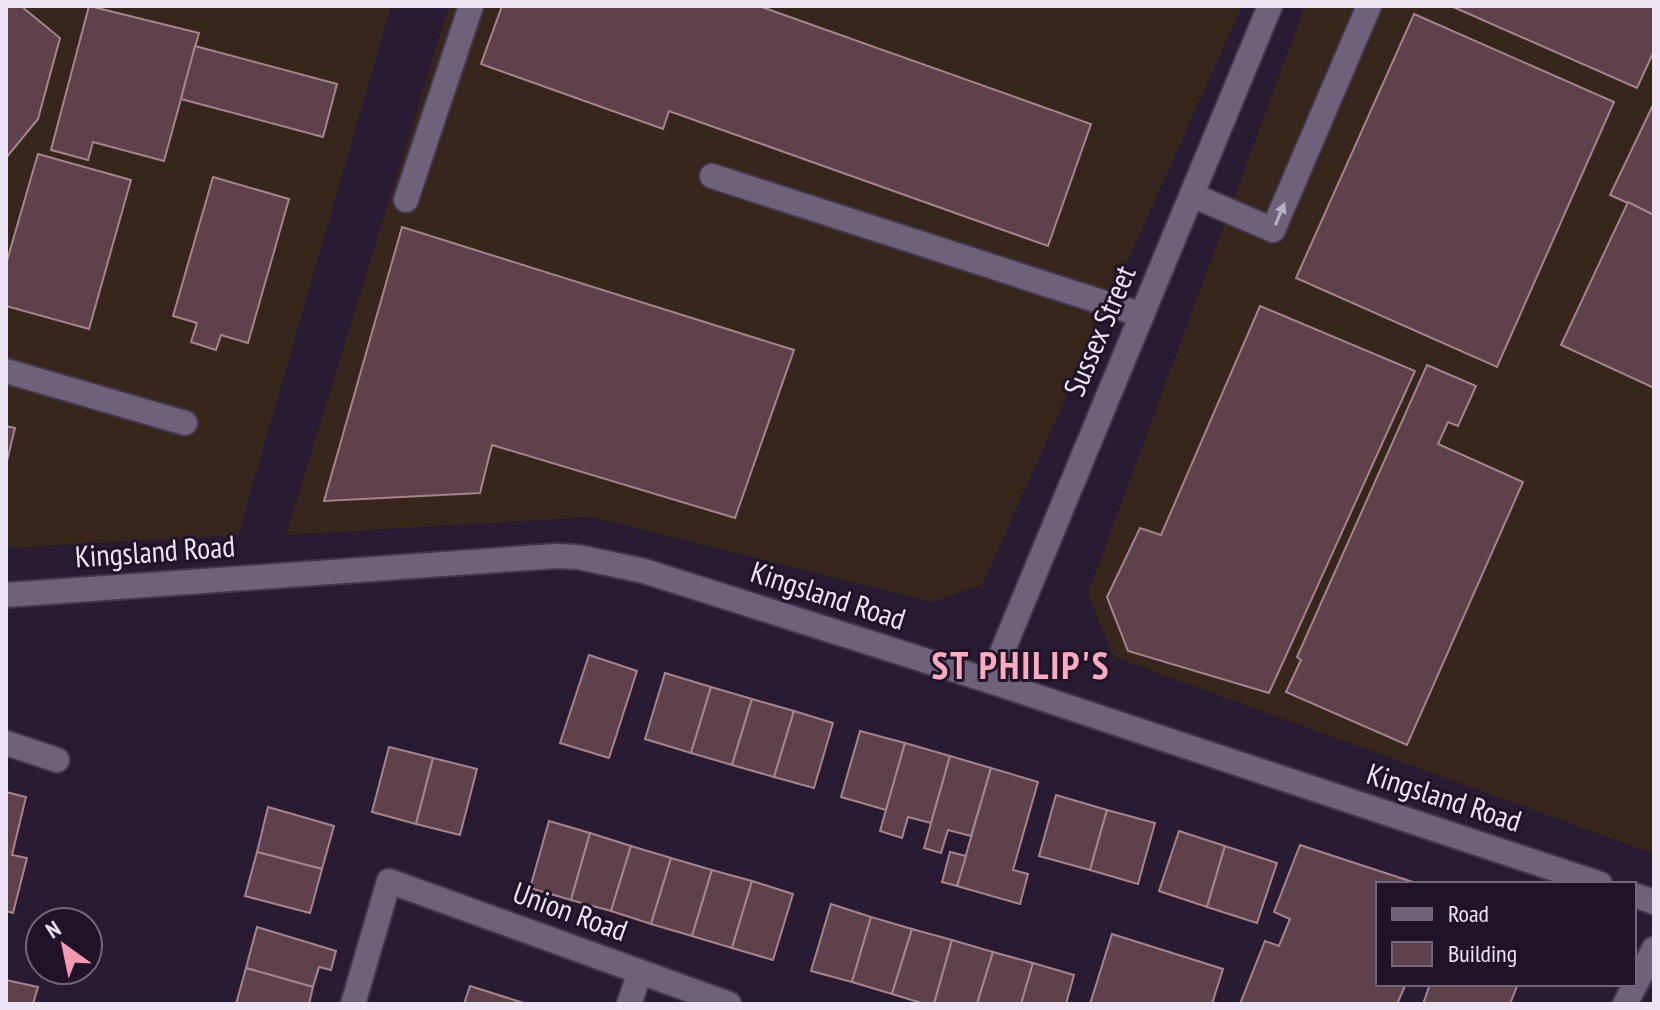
<svg xmlns="http://www.w3.org/2000/svg" width="1660" height="1010" viewBox="0 0 1660 1010" font-family="'PT Sans Narrow',sans-serif">
<style>
.industrial{fill:#36261c}
.building{fill:#5f414b;stroke:#a6848e;stroke-width:2}
.lines{fill:none;stroke-linecap:round;stroke-linejoin:round}
.lane-casing{stroke:#42374a;stroke-width:28}
.street-casing{stroke:#42374a;stroke-width:28}
.lane{stroke:#70617b;stroke-width:24}
.street{stroke:#70617b;stroke-width:24}
.oneway{fill:#bab0c3}
.labels{text-anchor:middle;stroke-width:6;stroke-linejoin:round;paint-order:stroke}
.street-label{font-size:30px;fill:#ece4f3;stroke:#201328}
.district-label{font-size:38px;font-weight:bold;letter-spacing:2px;fill:#fdabc1;stroke:#201328}
</style>
<rect width="100%" height="100%" fill="#291c32"/>
<!-- industrial -->
<g class="industrial">
<path d="M 6,6 L 391,6 L 238,535 L 6,548 Z"/>
<path d="M 449,6 L 1242,6 L 982,585 L 932,602 L 591,517 L 286,535 Z"/>
<path d="M 1305,6 L 1654,6 L 1654,854 L 1114,657 L 1088,594 Z"/>
</g>
<!-- building -->
<g class="building">
<path d="M 6,6 L 21,6 L 60,38 L 38,119 L 6,158 Z"/>
<path d="M 89,6 L 199,33 L 164,161 L 93,142 L 88,160 L 51,150 Z"/>
<path d="M 502,6 L 759,6 L 1091,124 L 1048,246 L 669,111 L 663,129 L 481,64 Z"/>
<path d="M 1451,6 L 1654,6 L 1654,51 L 1637,88 Z"/>
<path d="M 1414,14 L 1614,102 L 1497,367 L 1296,278 Z"/>
<path d="M 195,46 L 337,84 L 323,137 L 181,99 Z"/>
<path d="M 1654,103 L 1654,215 L 1610,195 Z"/>
<path d="M 38,154 L 131,180 L 89,329 L 6,306 L 6,264 Z"/>
<path d="M 213,177 L 289,199 L 248,343 L 221,335 L 216,350 L 191,342 L 197,323 L 173,316 Z"/>
<path d="M 1628,202 L 1654,215 L 1654,388 L 1561,345 Z"/>
<path d="M 402,227 L 794,350 L 735,518 L 492,445 L 480,493 L 324,501 Z"/>
<path d="M 1260,306 L 1415,371 L 1269,693 L 1128,651 L 1107,597 L 1140,528 L 1161,535 Z"/>
<path d="M 1427,365 L 1476,386 L 1458,426 L 1448,422 L 1438,444 L 1523,482 L 1407,745 L 1286,692 L 1301,660 L 1297,657 Z"/>
<path d="M 6,426 L 15,428 L 6,465 Z"/>
<path d="M 589,655 L 637,671 L 609,758 L 560,743 Z"/>
<path d="M 665,673 L 711,687 L 691,753 L 645,739 Z"/>
<path d="M 711,687 L 752,699 L 732,765 L 691,753 Z"/>
<path d="M 752,699 L 794,711 L 774,777 L 732,765 Z"/>
<path d="M 794,711 L 833,723 L 814,788 L 774,777 Z"/>
<path d="M 860,731 L 905,743 L 886,810 L 841,797 Z"/>
<path d="M 905,743 L 950,756 L 931,823 L 908,817 L 902,838 L 880,831 Z"/>
<path d="M 389,747 L 433,758 L 416,824 L 372,812 Z"/>
<path d="M 950,756 L 991,768 L 971,836 L 948,830 L 941,853 L 924,848 Z"/>
<path d="M 433,758 L 477,769 L 460,835 L 416,824 Z"/>
<path d="M 991,768 L 1038,782 L 1013,870 L 1028,874 L 1020,904 L 957,886 Z"/>
<path d="M 6,792 L 26,797 L 12,855 L 27,858 L 13,913 L 6,911 Z"/>
<path d="M 1056,795 L 1107,810 L 1090,870 L 1039,856 Z"/>
<path d="M 268,807 L 334,826 L 322,869 L 257,852 Z"/>
<path d="M 1107,810 L 1155,823 L 1138,884 L 1090,870 Z"/>
<path d="M 549,821 L 590,833 L 571,900 L 530,888 Z"/>
<path d="M 1179,831 L 1225,846 L 1207,907 L 1159,891 Z"/>
<path d="M 590,833 L 631,846 L 611,911 L 571,900 Z"/>
<path d="M 1300,845 L 1419,884 L 1378,884 L 1378,984 L 1406,984 L 1397,1004 L 1240,1004 L 1265,941 L 1279,946 L 1290,919 L 1274,912 Z"/>
<path d="M 631,846 L 671,858 L 651,924 L 611,911 Z"/>
<path d="M 1225,846 L 1277,863 L 1257,923 L 1207,907 Z"/>
<path d="M 257,852 L 322,869 L 310,913 L 245,896 Z"/>
<path d="M 950,852 L 966,856 L 957,886 L 942,882 Z"/>
<path d="M 671,858 L 712,870 L 692,936 L 651,924 Z"/>
<path d="M 712,870 L 752,881 L 732,948 L 692,936 Z"/>
<path d="M 752,881 L 793,894 L 773,960 L 732,948 Z"/>
<path d="M 831,904 L 871,917 L 852,982 L 811,971 Z"/>
<path d="M 871,917 L 912,929 L 892,994 L 852,982 Z"/>
<path d="M 257,927 L 336,951 L 331,970 L 319,967 L 313,987 L 246,968 Z"/>
<path d="M 912,929 L 952,940 L 934,1004 L 925,1004 L 892,994 Z"/>
<path d="M 1112,934 L 1223,969 L 1212,1004 L 1090,1004 Z"/>
<path d="M 952,940 L 993,952 L 977,1004 L 934,1004 Z"/>
<path d="M 993,952 L 1033,963 L 1021,1004 L 977,1004 Z"/>
<path d="M 1033,963 L 1074,975 L 1066,1004 L 1021,1004 Z"/>
<path d="M 246,968 L 313,987 L 309,1004 L 236,1004 Z"/>
<path d="M 6,980 L 38,987 L 33,1004 L 6,1004 Z"/>
<path d="M 1430,984 L 1518,984 L 1510,1004 L 1423,1004 Z"/>
<path d="M 470,986 L 527,1004 L 464,1004 Z"/>
</g>
<g class="lines">
<!-- lane casing -->
<g class="lane-casing">
<g id="lane">
<path d="M 712,176 L 1142,315"/>
<path d="M 1192,195 L 1273,230 L 1369,6"/>
<path d="M 406,200 L 471,6"/>
</g>
</g>
<!-- street casing -->
<g class="street-casing">
<g id="street">
<path d="M 6,371 L 185,423"/>
<path d="M 6,595 L 556,556 L 578,557 L 644,571 L 990,681 L 1600,884"/>
<path d="M 990,681 L 1270,6"/>
<path d="M 6,743 L 57,760"/>
<path d="M 1634,895 L 1654,902"/>
<path d="M 353,1004 L 389,881 L 729,1004"/>
<path d="M 629,1004 L 640,972"/>
<path d="M 1625,1004 L 1654,949"/>
</g>
</g>
<!-- lane -->
<use href="#lane" class="lane"/>
<!-- street -->
<use href="#street" class="street"/>
</g>
<!-- one-way arrows -->
<defs><path id="oneway-solid" d="M-6-.8H1V-3.2L6.5 0L1 3.2V.8H-6Z" transform="scale(2)"/></defs>
<use class="oneway" href="#oneway-solid" transform="translate(1280 214) rotate(-67)"/>
<g class="labels">
<!-- street labels -->
<g class="street-label">
<text transform="translate(1100 331) rotate(-67)" y="10">Sussex Street</text>
<text transform="translate(155 552) rotate(-4)" y="10">Kingsland Road</text>
<text transform="translate(828 596) rotate(18)" y="10">Kingsland Road</text>
<text transform="translate(1444 798) rotate(18)" y="10">Kingsland Road</text>
<text transform="translate(570 912) rotate(20)" y="10">Union Road</text>
</g>
<!-- district labels -->
<g class="district-label">
<text x="1021" y="679">ST PHILIP'S</text>
</g>
</g>
<!-- border -->
<rect width="1660" height="1010" fill="none" stroke="#ece4f3" stroke-width="16"/>
<!-- legend -->
<rect x="1376" y="882" width="260" height="104" fill="#201328" stroke="#726779" stroke-width="2"/>
<rect x="1392" y="908" width="40" height="12" fill="#70617b" stroke="#726779" stroke-width="2"/>
<text x="1448" y="922" font-size="24" fill="#ece4f3">Road</text>
<rect x="1392" y="942" width="40" height="24" fill="#5f414b" stroke="#726779" stroke-width="2"/>
<text x="1448" y="962" font-size="24" fill="#ece4f3">Building</text>
<!-- north arrow -->
<g transform="translate(64 946) rotate(327)"><circle r="38" fill="#201328" stroke="#726779" stroke-width="2"/>
<path d="M0-6L14 30L0 20L-14 30Z" fill="#f19ab2"/>
<text y="-12" font-size="22" font-weight="bold" text-anchor="middle" fill="#ece4f3">N</text>
</g>
</svg>
